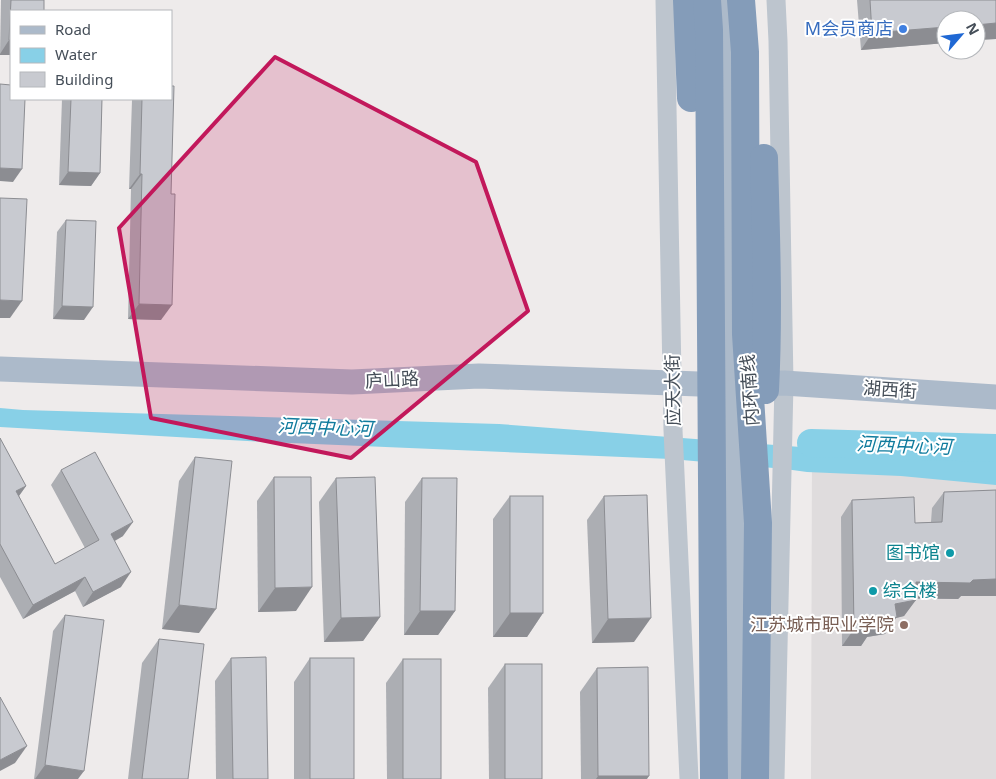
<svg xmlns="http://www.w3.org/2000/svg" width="996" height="779" viewBox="0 0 996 779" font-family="'Noto Sans','Noto Sans SC',sans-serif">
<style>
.education{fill:#dfdcdd}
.water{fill:#88d0e7}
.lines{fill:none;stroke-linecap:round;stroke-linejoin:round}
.river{stroke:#88d0e7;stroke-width:28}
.minor{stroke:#bdc5ce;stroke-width:19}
.major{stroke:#acbaca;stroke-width:25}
.highway{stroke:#849cb9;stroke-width:28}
.wall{fill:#acaeb3}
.shaded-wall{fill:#8c8d92}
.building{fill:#c8cad0;stroke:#8c8d92}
.marked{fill:#c2185b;fill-opacity:0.2;stroke:#c2185b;stroke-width:4;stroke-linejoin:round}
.shop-dot{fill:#3f7fe0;stroke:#fff;stroke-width:2}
.culture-dot{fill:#0f9aa8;stroke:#fff;stroke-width:2}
.education-dot{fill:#8d6e63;stroke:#fff;stroke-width:2}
.labels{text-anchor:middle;stroke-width:4;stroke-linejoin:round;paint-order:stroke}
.shop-label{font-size:18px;fill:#366cbe;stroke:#fff;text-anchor:end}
.street-label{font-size:18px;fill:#454e58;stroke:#fff}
.culture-label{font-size:18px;fill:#0d838f;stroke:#fff;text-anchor:end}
.education-label{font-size:18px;fill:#785e54;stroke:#fff;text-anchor:end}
.water-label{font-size:19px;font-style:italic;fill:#117c9e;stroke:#fff}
</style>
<rect width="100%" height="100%" fill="#eeebeb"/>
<!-- education -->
<path class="education" d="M 812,454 L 996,472 L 996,779 L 811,779 Z"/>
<!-- water -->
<path class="water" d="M 0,408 L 23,410 L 499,424 L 826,449 L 996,456 L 996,485 L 901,476 L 807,472 L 785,469 L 671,459 L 267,442 L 0,427 Z"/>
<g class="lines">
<!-- river -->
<path class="river" d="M 811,443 L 996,448"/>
<!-- minor -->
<g class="minor">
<path d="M 665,0 L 673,430 L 689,779"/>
<path d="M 775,779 L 784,383 L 778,41 L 776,0"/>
</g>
<!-- major -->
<g class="major">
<path d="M 721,0 L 724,27 L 726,400"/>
<path d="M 0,369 L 352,382 L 479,376 L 726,385 L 784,383 L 996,397"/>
<path d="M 737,389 L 740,779"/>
</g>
<!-- highway -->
<g class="highway">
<path d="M 687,0 L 691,98"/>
<path d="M 707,0 L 709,30 L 714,779"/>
<path d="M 741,0 L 745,52 L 746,334 L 758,523 L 755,779"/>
<path d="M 764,158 C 766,235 769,312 765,390"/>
</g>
</g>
<!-- wall -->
<g class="wall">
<path d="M 1,0 L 44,0 L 11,55 L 0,55 Z"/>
<path d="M 857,0 L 996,0 L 996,39 L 976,40 L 946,20 L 946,43 L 861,50 Z"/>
<path d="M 62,99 L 102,99 L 100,173 L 91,186 L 59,185 Z"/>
<path d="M 132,99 L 171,99 L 171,194 L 161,320 L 128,319 L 131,189 L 129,189 L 132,100 Z"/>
<path d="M 66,220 L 84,320 L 53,319 L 57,232 Z"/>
<path d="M 0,438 L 26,486 L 19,496 L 55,564 L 85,548 L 51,485 L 61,470 L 123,536 L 115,541 L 121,587 L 83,607 L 75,591 L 23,619 L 0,577 Z"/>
<path d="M 195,457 L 199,633 L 162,629 L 179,481 Z"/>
<path d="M 274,477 L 296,611 L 258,612 L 257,501 Z"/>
<path d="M 336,478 L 380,617 L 363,641 L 324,642 L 319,502 Z"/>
<path d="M 422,478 L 455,611 L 438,635 L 404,635 L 405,502 Z"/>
<path d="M 996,490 L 996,596 L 961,596 L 958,599 L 916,599 L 904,616 L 896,618 L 885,634 L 867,637 L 861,646 L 842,646 L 841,517 L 852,500 L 915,523 L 931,522 L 932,508 L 944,492 Z"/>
<path d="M 510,496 L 543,613 L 527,637 L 493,637 L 493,519 Z"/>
<path d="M 604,496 L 634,642 L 592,643 L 587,520 Z"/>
<path d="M 65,615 L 78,779 L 34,779 L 53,631 Z"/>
<path d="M 159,639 L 188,779 L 128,779 L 142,663 Z"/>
<path d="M 231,658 L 268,779 L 216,779 L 215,681 Z"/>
<path d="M 310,658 L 354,779 L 294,779 L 294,682 Z"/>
<path d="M 403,659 L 441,779 L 387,779 L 386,683 Z"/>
<path d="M 505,664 L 542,779 L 489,779 L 488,688 Z"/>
<path d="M 597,668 L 647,779 L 581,779 L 580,692 Z"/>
</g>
<!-- shaded-wall -->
<g class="shaded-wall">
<path d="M 996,23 L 996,39 L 976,40 L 976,25 Z"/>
<path d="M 946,27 L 946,43 L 861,50 L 872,33 Z"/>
<path d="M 9,40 L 11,40 L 11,55 L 0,55 L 0,54 Z"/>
<path d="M 0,168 L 22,169 L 13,182 L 0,181 Z"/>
<path d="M 68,172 L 100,173 L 91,186 L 59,185 Z"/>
<path d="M 140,174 L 142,174 L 131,189 L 129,189 Z"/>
<path d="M 0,300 L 22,301 L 10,318 L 0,318 Z"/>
<path d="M 139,304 L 172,305 L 161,320 L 128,319 Z"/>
<path d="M 62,306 L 93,307 L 84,320 L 53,319 Z"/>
<path d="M 26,486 L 16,500 L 16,491 Z"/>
<path d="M 133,522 L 123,536 L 101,548 L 111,534 Z"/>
<path d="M 131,572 L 121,587 L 83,607 L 93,592 Z"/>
<path d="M 85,577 L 75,591 L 23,619 L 33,605 Z"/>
<path d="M 996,579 L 996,596 L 961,596 L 958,599 L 904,598 L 916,582 Z"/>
<path d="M 312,587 L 296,611 L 258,612 L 275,588 Z"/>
<path d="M 916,600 L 904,616 L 896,618 L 885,634 L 867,637 L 861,646 L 842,646 L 854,629 L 872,622 L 895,604 Z"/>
<path d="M 179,605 L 216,609 L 199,633 L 162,629 Z"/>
<path d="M 420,611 L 455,611 L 438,635 L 404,635 Z"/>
<path d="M 510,613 L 543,613 L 527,637 L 493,637 Z"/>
<path d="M 380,617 L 363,641 L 324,642 L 341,618 Z"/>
<path d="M 651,618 L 634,642 L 592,643 L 608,619 Z"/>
<path d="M 27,746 L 15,763 L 0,771 L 0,760 Z"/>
<path d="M 45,765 L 84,771 L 78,779 L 35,779 Z"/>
<path d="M 598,776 L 649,776 L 647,779 L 596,779 Z"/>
</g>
<!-- building -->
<g class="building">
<path d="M 11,0 L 44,0 L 44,11 L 11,11 L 11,40 L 9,40 Z"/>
<path d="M 870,0 L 996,0 L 996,23 L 976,25 L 976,20 L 946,20 L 946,27 L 872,33 Z"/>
<path d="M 0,84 L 11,85 L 11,99 L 25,99 L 22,169 L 0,168 Z"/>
<path d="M 171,86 L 174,86 L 171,194 L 175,194 L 172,305 L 139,304 L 142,174 L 140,174 L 142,99 L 171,99 Z"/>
<path d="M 71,99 L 102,99 L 100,173 L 68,172 Z"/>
<path d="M 0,198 L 27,199 L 22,301 L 0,300 Z"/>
<path d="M 66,220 L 96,221 L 93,307 L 62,306 Z"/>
<path d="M 0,438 L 26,486 L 16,491 L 55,564 L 99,540 L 61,470 L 95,452 L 133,522 L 111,534 L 131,572 L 93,592 L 85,577 L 33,605 L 0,544 Z"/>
<path d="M 195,457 L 232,461 L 216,609 L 179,605 Z"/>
<path d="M 274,477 L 311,477 L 312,587 L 275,588 Z"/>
<path d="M 375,477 L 380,617 L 341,618 L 336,478 Z"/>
<path d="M 422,478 L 457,478 L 455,611 L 420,611 Z"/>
<path d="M 996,490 L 996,579 L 973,580 L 970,583 L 916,582 L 916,600 L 895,604 L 897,617 L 872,622 L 872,629 L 854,629 L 852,500 L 914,497 L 915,523 L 942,522 L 944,492 Z"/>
<path d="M 647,495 L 651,618 L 608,619 L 604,496 Z"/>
<rect x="510" y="496" width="33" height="117"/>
<path d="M 65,615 L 104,620 L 84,771 L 45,765 Z"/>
<path d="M 159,639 L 204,644 L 188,779 L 142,779 Z"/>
<path d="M 266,657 L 268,779 L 233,779 L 231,658 Z"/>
<rect x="310" y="658" width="44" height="121"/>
<rect x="403" y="659" width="38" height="120"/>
<rect x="505" y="664" width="37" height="115"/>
<path d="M 648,667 L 649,776 L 598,776 L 597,668 Z"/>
<path d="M 0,697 L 27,746 L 0,760 Z"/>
</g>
<!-- marked area -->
<path class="marked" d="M 275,57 L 476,162 L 528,311 L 351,458 L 151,418 L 119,228 Z"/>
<!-- markers -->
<circle class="shop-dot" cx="903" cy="29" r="5"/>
<g class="culture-dot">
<circle cx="950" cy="553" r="5"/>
<circle cx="873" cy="591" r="5"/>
</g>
<circle class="education-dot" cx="904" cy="625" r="5"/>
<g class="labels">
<!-- shop labels -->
<g class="shop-label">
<text x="893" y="35">M会员商店</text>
</g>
<!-- street labels -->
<g class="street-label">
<text transform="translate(392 380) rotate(-3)" y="6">庐山路</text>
<text transform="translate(673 390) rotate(-91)" y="6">应天大街</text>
<text transform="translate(750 390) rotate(-94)" y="6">内环南线</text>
<text transform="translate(890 390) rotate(4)" y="6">湖西街</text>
</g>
<!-- culture labels -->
<g class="culture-label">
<text x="940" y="559">图书馆</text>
<text x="883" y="597" text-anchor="start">综合楼</text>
</g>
<!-- education labels -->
<g class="education-label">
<text x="894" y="631">江苏城市职业学院</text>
</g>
<!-- water labels -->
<g class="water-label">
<text transform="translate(325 427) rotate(2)" y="7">河西中心河</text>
<text transform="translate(904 445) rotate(2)" y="7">河西中心河</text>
</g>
</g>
<!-- legend -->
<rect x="10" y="10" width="162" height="90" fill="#ffffff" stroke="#b5b8bc"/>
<rect x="20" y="26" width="25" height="8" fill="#acbaca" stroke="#b5b8bc"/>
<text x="55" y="35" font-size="15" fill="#454e58">Road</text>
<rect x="20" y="48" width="25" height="15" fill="#88d0e7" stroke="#b5b8bc"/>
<text x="55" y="60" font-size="15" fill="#454e58">Water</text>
<rect x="20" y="72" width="25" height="15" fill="#c8cad0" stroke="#b5b8bc"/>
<text x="55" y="85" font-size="15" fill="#454e58">Building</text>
<!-- north arrow -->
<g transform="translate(961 35) rotate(62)"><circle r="24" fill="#ffffff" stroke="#b5b8bc"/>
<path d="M0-4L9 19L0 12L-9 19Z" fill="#1f68d4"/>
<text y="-8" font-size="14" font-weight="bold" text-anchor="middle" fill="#454e58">N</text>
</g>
</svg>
